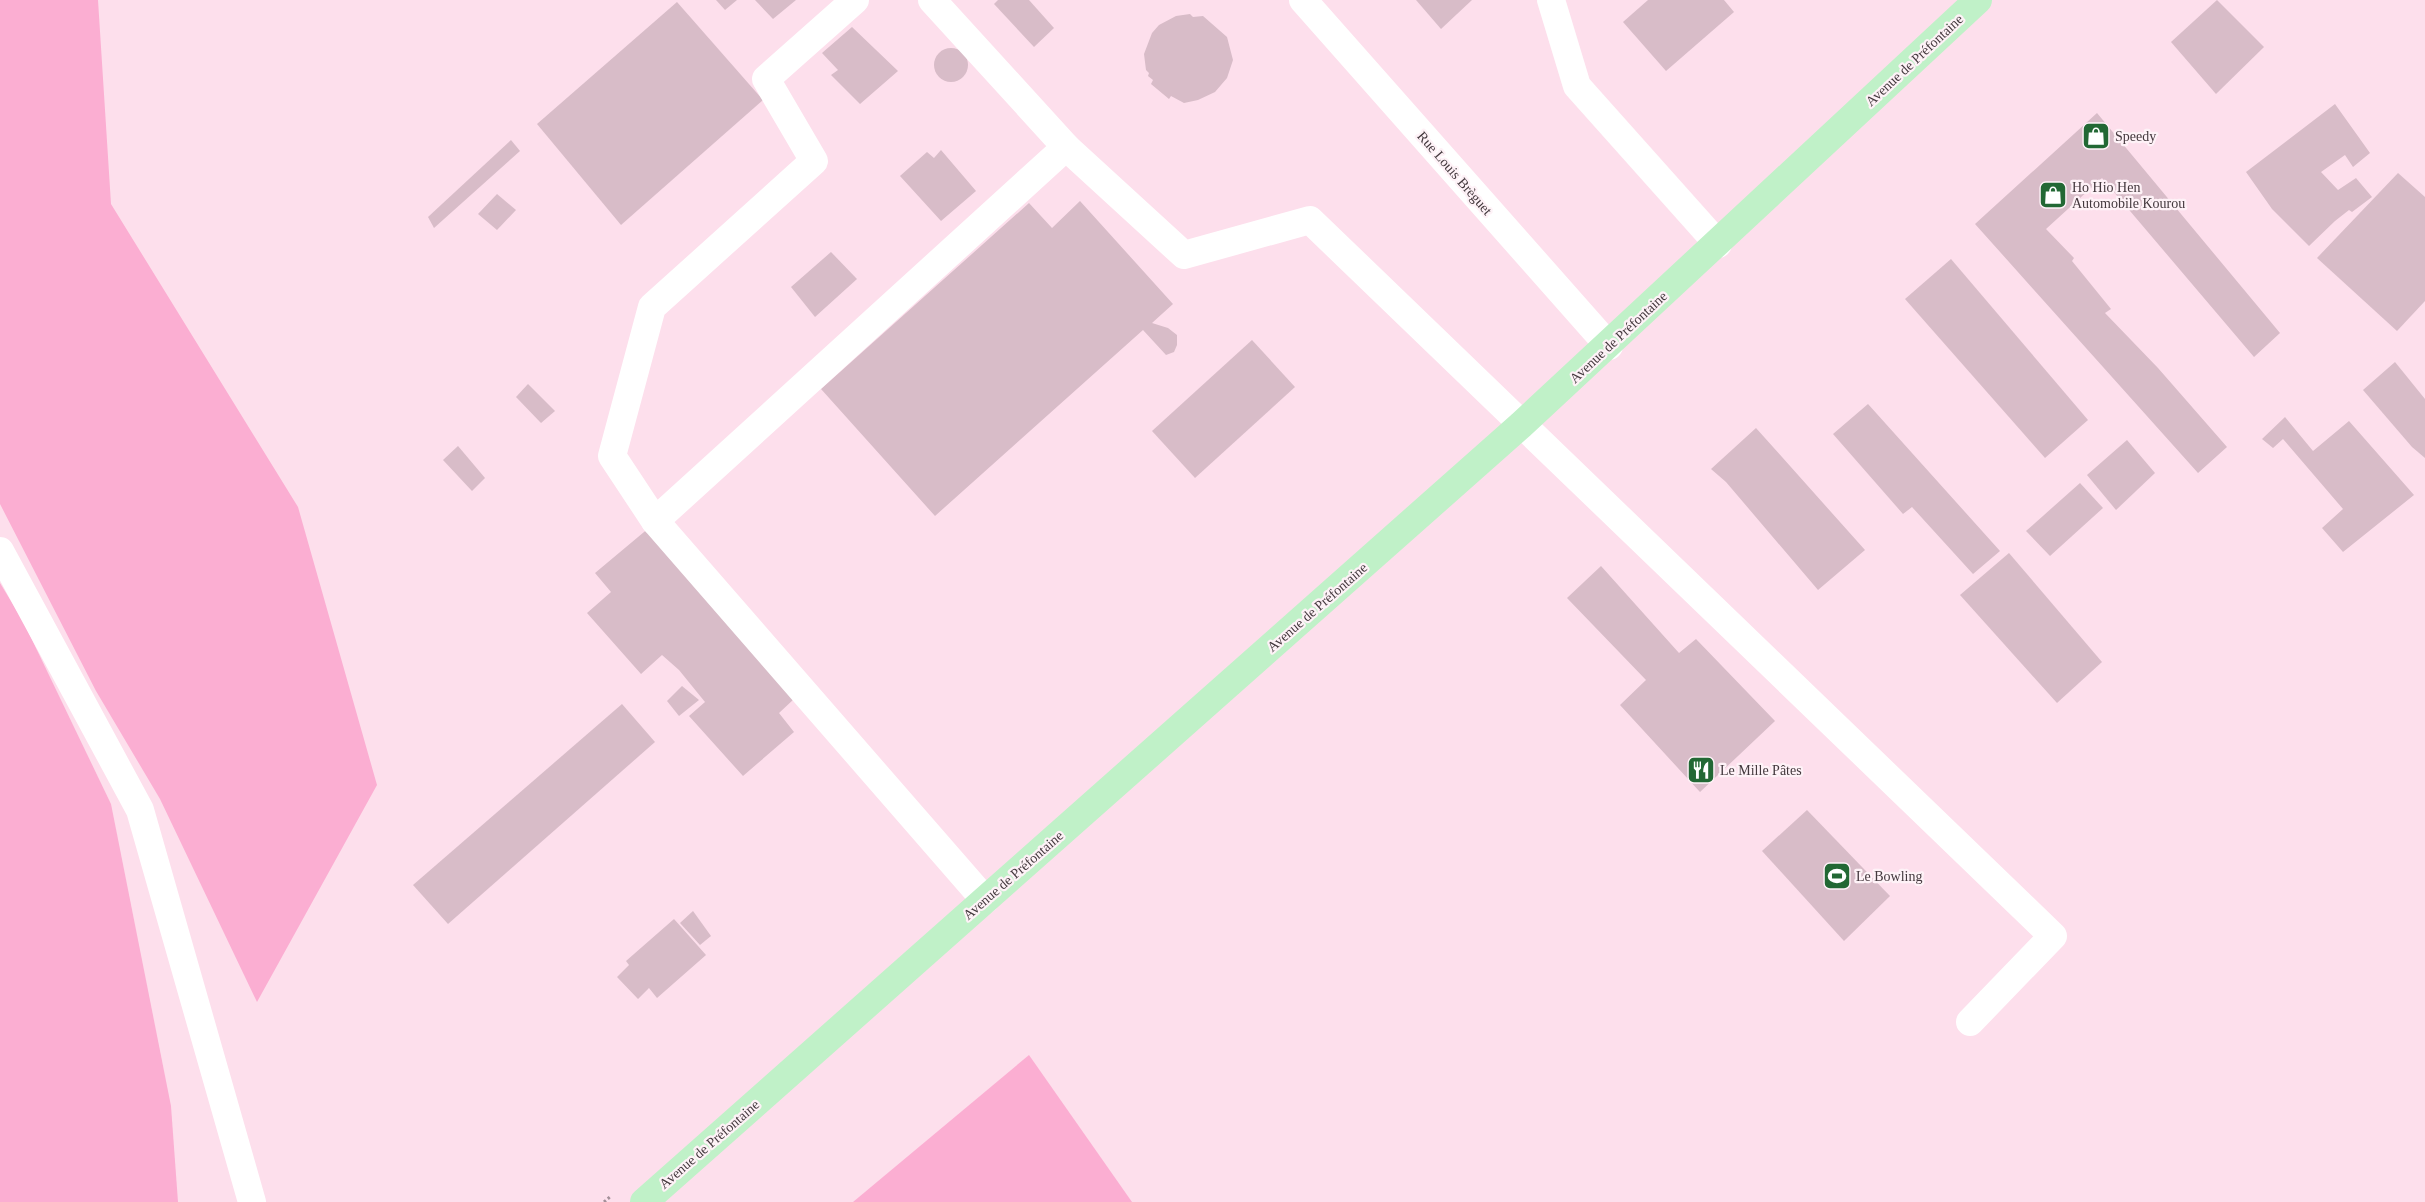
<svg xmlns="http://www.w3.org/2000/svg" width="2425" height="1202" viewBox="0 0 2425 1202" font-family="'Times New Roman',serif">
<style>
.green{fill:#fbaed2}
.building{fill:#d8bcc8}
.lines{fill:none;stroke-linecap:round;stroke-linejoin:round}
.path{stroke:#a49099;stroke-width:3;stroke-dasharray:2.5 2.5;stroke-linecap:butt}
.minor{stroke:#fff;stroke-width:28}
.major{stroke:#c0f1c8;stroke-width:28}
.labels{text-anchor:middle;stroke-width:4.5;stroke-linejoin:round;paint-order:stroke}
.street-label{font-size:14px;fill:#43383d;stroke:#fef2f7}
.poi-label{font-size:14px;fill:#43383d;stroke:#fef2f7;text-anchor:start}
</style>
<rect width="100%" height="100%" fill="#fddfec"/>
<!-- green -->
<g class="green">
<path d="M 0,0 L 98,0 L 111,204 L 298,507 L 377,785 L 257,1002 L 160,799 L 96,691 L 0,504 Z"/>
<path d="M 0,583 L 23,621 L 111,804 L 171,1106 L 178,1202 L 0,1202 Z"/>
<path d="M 1029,1055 L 1132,1202 L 853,1202 Z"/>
</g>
<!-- building -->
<g class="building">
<path d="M 716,0 L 737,0 L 725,10 Z"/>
<path d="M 755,0 L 796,0 L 773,19 Z"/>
<path d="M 998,0 L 1029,0 L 1054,28 L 1034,47 L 994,4 Z"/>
<path d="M 1416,0 L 1472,0 L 1441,29 Z"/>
<path d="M 1648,0 L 1724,0 L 1734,12 L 1666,71 L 1623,22 Z"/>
<path d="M 2217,0 L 2264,47 L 2216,94 L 2171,42 Z"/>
<path d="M 677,2 L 763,100 L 621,225 L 537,124 Z"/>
<path d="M 1190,14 L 1193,17 L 1203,16 L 1227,37 L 1233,60 L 1227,78 L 1215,92 L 1198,100 L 1184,103 L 1171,96 L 1169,99 L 1151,84 L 1153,80 L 1148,76 L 1149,73 L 1146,70 L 1144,54 L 1152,33 L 1159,25 L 1176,16 Z"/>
<path d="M 852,27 L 898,71 L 860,104 L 831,75 L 838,70 L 822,53 Z"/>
<circle cx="951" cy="65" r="17"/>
<path d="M 2335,104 L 2370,153 L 2353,167 L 2345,155 L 2321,172 L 2338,190 L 2356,178 L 2372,197 L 2352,212 L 2349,210 L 2335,221 L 2309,246 L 2272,209 L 2246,172 Z"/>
<path d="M 2097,113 L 2280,333 L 2254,357 L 2102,178 L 2046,229 L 2074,258 L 2072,261 L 2111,309 L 2105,313 L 2158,368 L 2227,447 L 2198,473 L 1975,224 Z"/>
<path d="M 511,140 L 520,151 L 434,228 L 428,217 Z"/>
<path d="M 941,150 L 976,191 L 941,221 L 900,176 L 927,152 L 934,158 Z"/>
<path d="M 2398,173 L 2425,197 L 2425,301 L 2397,331 L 2317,258 Z"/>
<path d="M 497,194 L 516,210 L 497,230 L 478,214 Z"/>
<path d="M 1080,201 L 1173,304 L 1152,323 L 1168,328 L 1177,335 L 1177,345 L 1174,352 L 1166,355 L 1143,330 L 935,516 L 821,389 L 1029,203 L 1052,228 Z"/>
<path d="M 831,252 L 857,279 L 815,317 L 791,287 Z"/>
<path d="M 1951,259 L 2088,420 L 2045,458 L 1905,299 Z"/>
<path d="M 1252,340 L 1295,387 L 1195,478 L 1152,431 Z"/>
<path d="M 2395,362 L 2425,399 L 2425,458 L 2412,447 L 2363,390 Z"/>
<path d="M 528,384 L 555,411 L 541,423 L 516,397 Z"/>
<path d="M 1868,404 L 2000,551 L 1973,574 L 1912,507 L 1903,514 L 1833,434 Z"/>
<path d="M 2285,417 L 2313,451 L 2349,421 L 2414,495 L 2343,552 L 2322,528 L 2343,509 L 2283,439 L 2273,448 L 2262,439 Z"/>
<path d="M 1756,428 L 1865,550 L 1818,590 L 1726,482 L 1711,469 Z"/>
<path d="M 2127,440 L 2155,473 L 2116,510 L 2087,475 Z"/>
<path d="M 458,446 L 485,478 L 472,491 L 443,460 Z"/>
<path d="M 2080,483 L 2103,508 L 2050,556 L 2026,531 Z"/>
<path d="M 650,527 L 794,699 L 779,713 L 794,732 L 743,776 L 689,716 L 705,702 L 679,670 L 662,655 L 641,674 L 587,613 L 611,592 L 595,573 Z"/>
<path d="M 2009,553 L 2102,662 L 2057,703 L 1960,595 Z"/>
<path d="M 1601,566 L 1679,653 L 1696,639 L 1775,721 L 1700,792 L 1620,705 L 1646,680 L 1567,598 Z"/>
<path d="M 682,686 L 699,700 L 679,716 L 667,701 Z"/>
<path d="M 622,704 L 655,742 L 448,924 L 413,885 Z"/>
<path d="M 1807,810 L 1890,896 L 1844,941 L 1762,851 Z"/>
<path d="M 693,911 L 711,936 L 700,945 L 680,923 Z"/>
<path d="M 674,919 L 706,955 L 657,998 L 649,988 L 638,999 L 617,977 L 629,965 L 626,961 Z"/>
</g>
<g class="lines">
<!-- path -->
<path class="path" d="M 604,1202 L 611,1196"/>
<!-- minor -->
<g class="minor">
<path d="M 855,0 L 766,79 L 814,161 L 652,307 L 612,456 L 655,521 L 1066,147"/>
<path d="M 932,0 L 1066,147 L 1184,255 L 1310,220 L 2053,936 L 1970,1022"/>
<path d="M 1303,0 L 1609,346"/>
<path d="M 1551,0 L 1577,86 L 1718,244"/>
<path d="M 655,521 L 985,900"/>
<path d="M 0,551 L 140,810 L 252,1202"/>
</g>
<!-- major -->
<path class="major" d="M 644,1202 L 1521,425 L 1978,0"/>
</g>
<!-- icons -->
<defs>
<g id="shop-square" transform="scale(1.4375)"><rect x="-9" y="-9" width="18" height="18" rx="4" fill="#226834" stroke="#fef2f7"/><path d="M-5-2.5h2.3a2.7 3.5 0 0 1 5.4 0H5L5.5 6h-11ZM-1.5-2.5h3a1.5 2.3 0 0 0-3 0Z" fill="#fff"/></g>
<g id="restaurant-square" transform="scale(1.4375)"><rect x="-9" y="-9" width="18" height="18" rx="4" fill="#226834" stroke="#fef2f7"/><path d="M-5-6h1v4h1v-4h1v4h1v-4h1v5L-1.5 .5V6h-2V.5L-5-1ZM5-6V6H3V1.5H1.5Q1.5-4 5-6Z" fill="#fff"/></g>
<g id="stadium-square" transform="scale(1.4375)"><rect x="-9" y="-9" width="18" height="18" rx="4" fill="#226834" stroke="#fef2f7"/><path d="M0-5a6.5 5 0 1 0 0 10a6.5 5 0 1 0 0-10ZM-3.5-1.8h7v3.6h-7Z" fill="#fff"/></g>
</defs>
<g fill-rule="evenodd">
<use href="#shop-square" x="2096" y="136"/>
<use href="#shop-square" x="2053" y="195"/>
<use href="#restaurant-square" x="1701" y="770"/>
<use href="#stadium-square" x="1837" y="876"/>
</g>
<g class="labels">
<!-- street labels -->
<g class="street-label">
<text transform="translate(1914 60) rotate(-43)" y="5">Avenue de Préfontaine</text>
<text transform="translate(1455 173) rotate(49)" y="5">Rue Louis Brèguet</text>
<text transform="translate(1618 337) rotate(-43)" y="5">Avenue de Préfontaine</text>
<text transform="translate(1317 607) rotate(-41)" y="5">Avenue de Préfontaine</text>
<text transform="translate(1013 875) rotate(-41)" y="5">Avenue de Préfontaine</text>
<text transform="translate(709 1144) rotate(-41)" y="5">Avenue de Préfontaine</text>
</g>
<!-- poi labels -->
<g class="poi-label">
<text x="2115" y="141">Speedy</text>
<text x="2072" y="192">Ho Hio Hen<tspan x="2072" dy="16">Automobile Kourou</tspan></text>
<text x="1720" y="775">Le Mille Pâtes</text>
<text x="1856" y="881">Le Bowling</text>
</g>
</g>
</svg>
